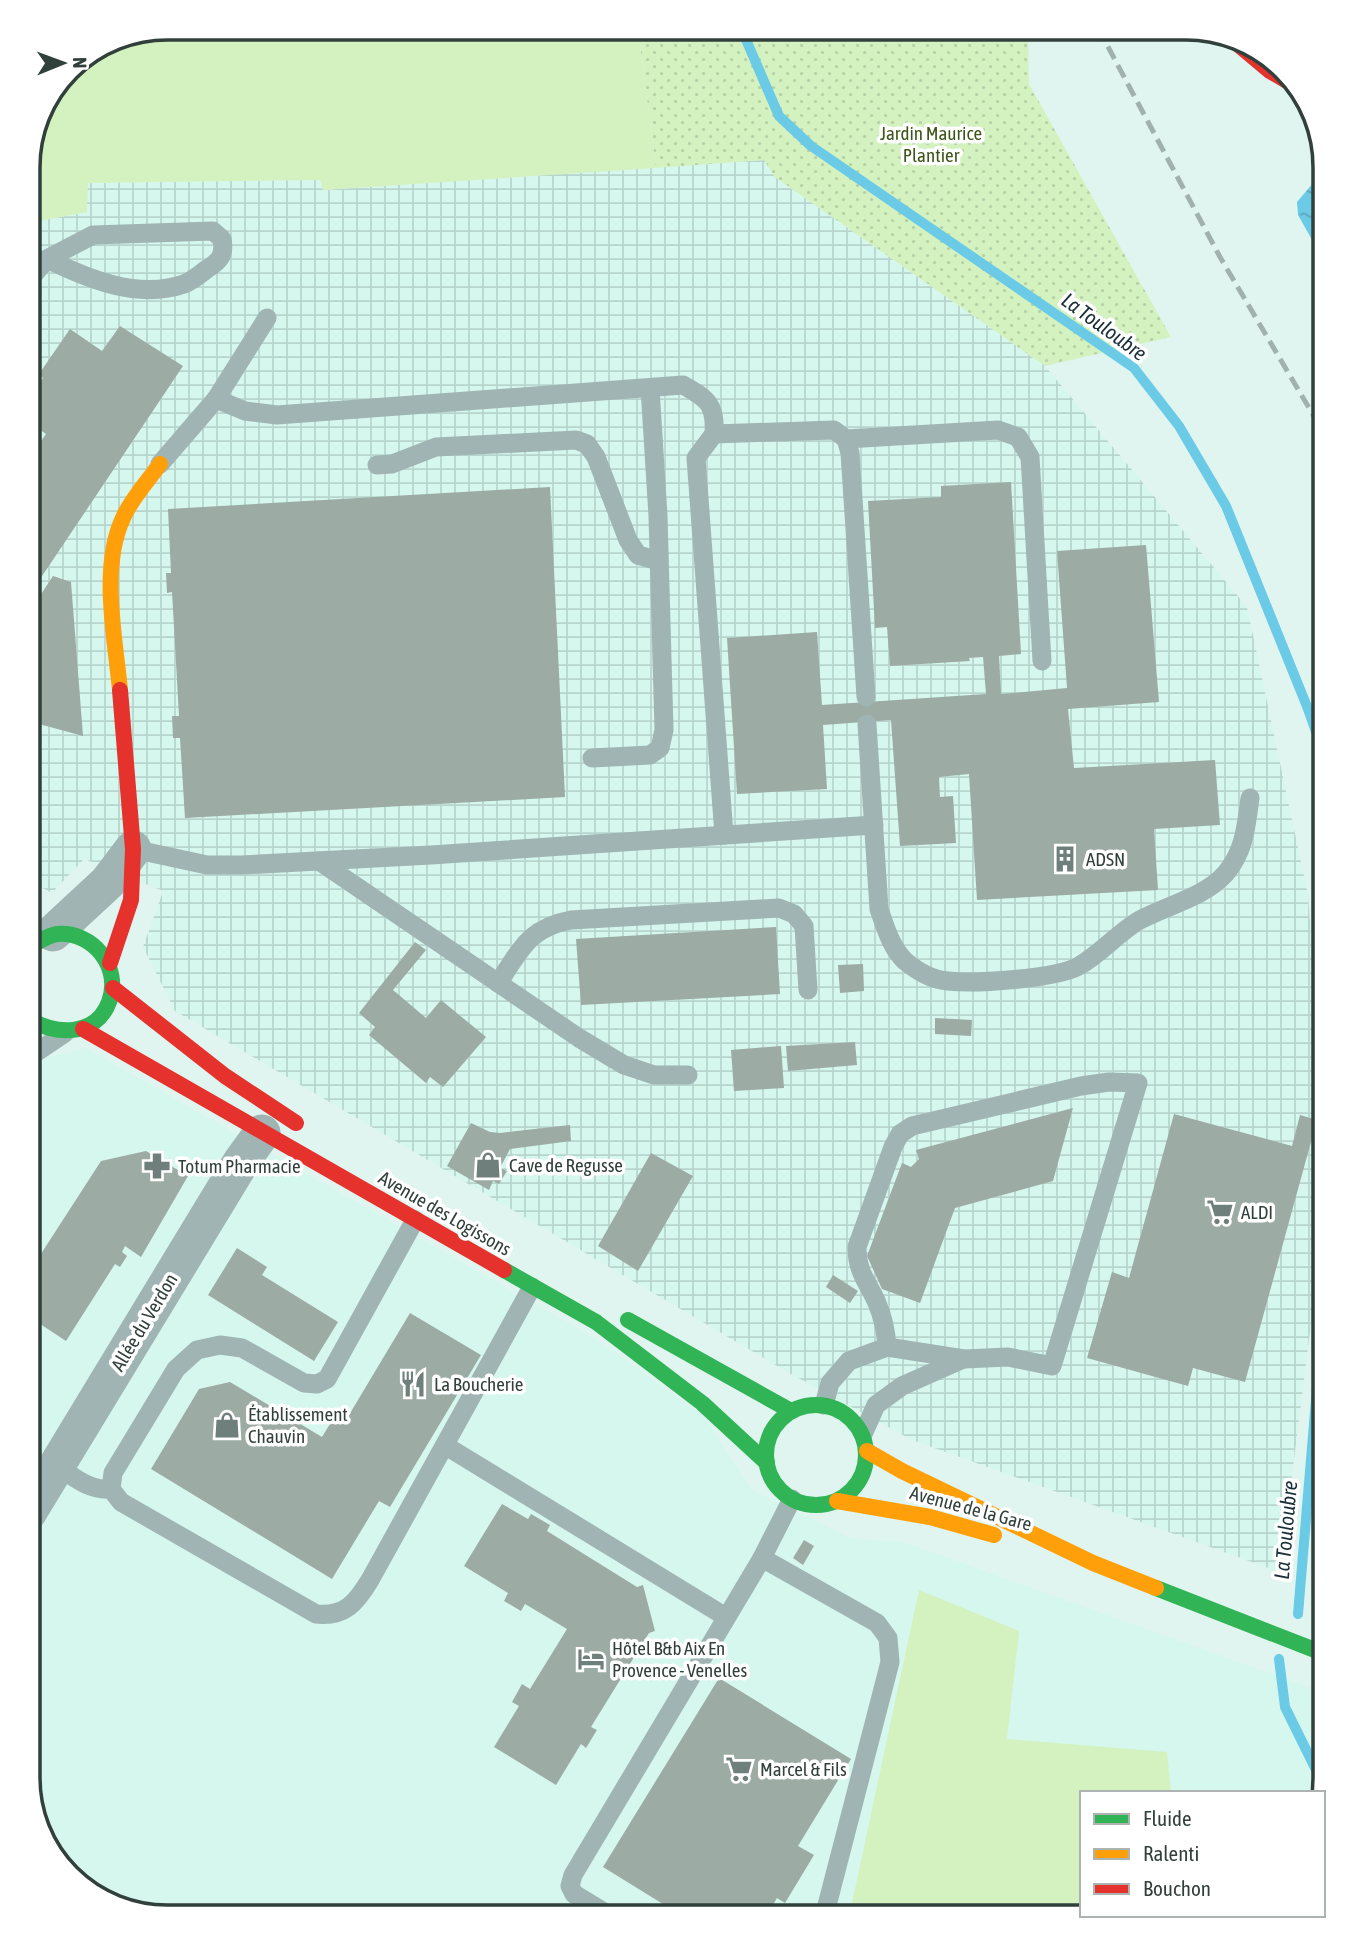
<svg xmlns="http://www.w3.org/2000/svg" width="1353" height="1945" viewBox="0 0 1353 1945" font-family="'Asap Condensed',sans-serif">
<style>
.built{fill:#d5f7ed}
.industrial{fill:url(#industrial-grid)}
.grass{fill:#d4f2c0}
.park{fill:url(#park-dots)}
.water{fill:url(#water-ripples)}
.lines{fill:none;stroke-linecap:round;stroke-linejoin:round}
.stream{stroke:#6bcae6;stroke-width:10}
.building{fill:#9daba5}
.lane{stroke:#a0b4b3;stroke-width:19}
.street{stroke:#a0b4b3;stroke-width:37}
.fast{stroke:#30b455;stroke-width:16}
.slow{stroke:#ff9f0a;stroke-width:16}
.jam{stroke:#e5322d;stroke-width:16}
.rail{stroke:#a1b1af;stroke-width:5;stroke-dasharray:14 7;stroke-linecap:butt}
.labels{text-anchor:middle;stroke-width:7;stroke-linejoin:round;paint-order:stroke}
.park-label{font-size:19px;fill:#3e5517;stroke:#fff}
.poi-label{font-size:19px;fill:#32403c;stroke:#fff;text-anchor:start}
.street-label{font-size:19px;fill:#32403c;stroke:#fff}
.water-label{font-size:21px;font-style:italic;fill:#1a2f37;stroke:#fff}
.rim{fill:none;stroke:#32403c;stroke-width:3.5}
</style>
<defs>
<pattern id="industrial-grid" width="8" height="8" patternUnits="userSpaceOnUse" patternTransform="scale(1.75)"><rect width="8" height="8" fill="#d5f7ed"/><path d="M0 4h8M4 0v8" fill="none" stroke="#b7d5cc"/></pattern>
<pattern id="park-dots" width="8" height="8" patternUnits="userSpaceOnUse" patternTransform="scale(1.75)"><rect width="8" height="8" fill="#d4f2c0"/><path d="M2 2h.1M6 6h.1" fill="none" stroke="#b6d1a6" stroke-width="1.8" stroke-linecap="round"/></pattern>
<pattern id="water-ripples" width="26" height="14" patternUnits="userSpaceOnUse" patternTransform="scale(1.75)"><rect width="26" height="14" fill="#6bcae6"/><path d="M2 4q2-2 4 0t4 0M15 11q2-2 4 0t4 0" fill="none" stroke="#59a5bc"/></pattern>
</defs>
<rect width="100%" height="100%" fill="#e1f5f0"/>
<!-- built -->
<path class="built" d="M 28,1047 L 45,1058 L 86,1048 L 593,1337 L 704,1416 L 752,1490 L 853,1539 L 904,1542 L 1325,1693 L 1325,1778 L 1321,1793 L 1082,1793 L 1082,1915 L 1192,1915 L 1186,1917 L 159,1917 L 97,1898 L 47,1848 L 28,1777 Z"/>
<!-- industrial -->
<path class="industrial" d="M 765,160 L 775,177 L 1045,366 L 1247,607 L 1308,895 L 1325,1132 L 1325,1211 L 1280,1572 L 912,1440 L 789,1373 L 175,1011 L 143,947 L 163,891 L 84,859 L 52,893 L 28,880 L 28,223 L 87,212 L 87,183 L 321,180 L 323,190 Z"/>
<!-- grass -->
<g class="grass">
<path d="M 168,28 L 638,28 L 656,168 L 323,190 L 320,180 L 88,183 L 87,212 L 28,223 L 28,158 L 43,105 L 75,63 L 114,38 Z"/>
<path d="M 919,1590 L 1019,1631 L 1007,1739 L 1167,1752 L 1171,1793 L 1082,1793 L 1082,1915 L 1184,1917 L 849,1917 Z"/>
</g>
<!-- park -->
<path class="park" d="M 638,28 L 1028,28 L 1029,84 L 1171,337 L 1045,366 L 775,177 L 764,160 L 656,168 Z"/>
<!-- water -->
<path class="water" d="M 1325,169 L 1325,263 L 1298,215 L 1297,202 Z"/>
<g class="lines">
<!-- stream -->
<g class="stream">
<path d="M 741,28 L 779,116 L 811,146 L 1134,368 L 1179,426 L 1226,506 L 1308,709 L 1325,757"/>
<path d="M 1298,1614 L 1317,1388 L 1325,1323"/>
<path d="M 1279,1659 L 1285,1707 L 1323,1784"/>
</g>
</g>
<!-- building -->
<g class="building">
<path d="M 120,326 L 183,366 L 28,597 L 28,437 L 39,444 L 46,434 L 28,421 L 28,400 L 43,378 L 39,374 L 70,329 L 102,351 Z"/>
<path d="M 1011,482 L 1021,654 L 999,656 L 1001,694 L 1067,688 L 1057,551 L 1146,545 L 1159,702 L 1068,709 L 1074,768 L 1215,760 L 1220,825 L 1154,829 L 1158,890 L 977,900 L 969,774 L 939,777 L 940,797 L 953,796 L 956,843 L 900,846 L 891,720 L 823,725 L 827,789 L 737,794 L 727,638 L 817,632 L 822,705 L 986,694 L 983,657 L 969,658 L 970,661 L 890,666 L 887,627 L 875,628 L 868,501 L 941,497 L 941,486 Z"/>
<path d="M 550,487 L 565,797 L 185,818 L 180,738 L 173,738 L 172,716 L 179,716 L 172,592 L 167,593 L 166,573 L 171,573 L 168,509 Z"/>
<path d="M 53,576 L 71,582 L 83,736 L 28,721 L 28,614 Z"/>
<path d="M 776,927 L 780,994 L 581,1005 L 576,939 Z"/>
<path d="M 415,942 L 426,950 L 393,990 L 426,1018 L 441,1000 L 486,1037 L 443,1087 L 430,1077 L 426,1083 L 369,1035 L 375,1027 L 359,1013 Z"/>
<path d="M 863,964 L 864,991 L 840,993 L 838,965 Z"/>
<path d="M 935,1018 L 972,1020 L 971,1036 L 935,1034 Z"/>
<path d="M 855,1042 L 857,1065 L 788,1071 L 786,1046 Z"/>
<path d="M 781,1046 L 784,1088 L 734,1091 L 731,1050 Z"/>
<path d="M 1073,1108 L 1053,1181 L 955,1208 L 920,1303 L 882,1289 L 867,1256 L 902,1163 L 911,1167 L 919,1159 L 916,1150 Z"/>
<path d="M 1174,1114 L 1292,1146 L 1300,1115 L 1317,1120 L 1245,1382 L 1193,1368 L 1188,1386 L 1087,1358 L 1112,1272 L 1129,1278 Z"/>
<path d="M 471,1123 L 490,1132 L 500,1133 L 570,1125 L 571,1141 L 510,1149 L 500,1168 L 507,1171 L 499,1184 L 493,1181 L 489,1190 L 447,1166 Z"/>
<path d="M 146,1151 L 188,1176 L 141,1257 L 125,1246 L 122,1252 L 127,1256 L 120,1267 L 115,1264 L 66,1341 L 28,1316 L 28,1274 L 101,1161 Z"/>
<path d="M 651,1153 L 693,1176 L 638,1271 L 598,1246 Z"/>
<path d="M 237,1248 L 267,1267 L 262,1275 L 338,1322 L 314,1361 L 208,1295 Z"/>
<path d="M 833,1275 L 858,1291 L 850,1303 L 826,1287 Z"/>
<path d="M 410,1313 L 481,1355 L 390,1507 L 379,1501 L 332,1579 L 151,1469 L 199,1389 L 230,1382 L 322,1437 L 336,1414 L 346,1420 Z"/>
<path d="M 502,1504 L 528,1519 L 531,1514 L 550,1525 L 547,1531 L 637,1587 L 643,1585 L 655,1631 L 649,1633 L 591,1727 L 597,1730 L 586,1748 L 581,1744 L 556,1785 L 494,1747 L 519,1706 L 512,1702 L 522,1684 L 530,1689 L 567,1629 L 525,1604 L 521,1611 L 504,1601 L 508,1593 L 464,1566 Z"/>
<path d="M 804,1540 L 814,1546 L 803,1565 L 793,1558 Z"/>
<path d="M 719,1678 L 851,1759 L 798,1846 L 814,1855 L 785,1903 L 777,1898 L 766,1917 L 758,1911 L 754,1917 L 684,1917 L 603,1867 Z"/>
</g>
<g class="lines">
<!-- lane -->
<g class="lane">
<path d="M 28,281 L 47,259 L 93,235 L 213,231 L 222,239 C 225,255 220,261 207,269 C 200,274 192,281 184,284 C 138,300 88,279 47,259"/>
<path d="M 216,399 L 267,318"/>
<path d="M 714,434 L 696,458 L 724,835"/>
<path d="M 846,439 L 998,430 L 1018,437 L 1030,457 L 1042,661"/>
<path d="M 160,464 L 216,399 L 245,411 L 277,415 L 683,385 C 708,399 716,405 714,434 L 834,430 L 846,439 L 850,453 L 866,697"/>
<path d="M 377,465 L 392,464 L 436,447 L 576,440 L 587,444 L 596,457 L 628,540 L 638,555 L 659,561"/>
<path d="M 867,724 L 879,909 C 885,926 891,948 905,961 C 917,971 932,980 948,981 C 975,984 1055,979 1079,966 C 1100,954 1117,934 1138,921 C 1167,905 1204,898 1226,873 C 1245,850 1246,826 1250,798"/>
<path d="M 592,758 L 650,755 L 660,748 L 664,730 L 658,516 L 650,388"/>
<path d="M 133,849 L 207,865 L 242,865 L 431,855 L 874,825"/>
<path d="M 319,861 L 579,1038 L 624,1065 L 654,1075 L 688,1075"/>
<path d="M 498,983 C 521,950 528,928 571,920 L 779,908 L 794,914 L 804,926 L 808,990"/>
<path d="M 28,1058 L 65,1033"/>
<path d="M 415,1220 L 327,1379 L 317,1384 L 304,1383 L 242,1348 L 220,1345 L 197,1350 L 176,1369 L 113,1473 L 111,1489 L 121,1502 L 316,1614 C 345,1617 356,1603 370,1580 L 532,1287"/>
<path d="M 824,1405 L 830,1383 L 849,1361 L 887,1347 L 964,1359 L 1008,1357 L 1052,1366 L 1138,1083 L 1109,1082 L 1081,1086 L 912,1126 L 900,1134 L 893,1147 L 857,1247 C 857,1273 868,1282 877,1303 C 883,1317 886,1332 887,1347"/>
<path d="M 863,1434 L 876,1405 L 902,1386 L 963,1359"/>
<path d="M 446,1446 L 726,1617"/>
<path d="M 56,1465 C 74,1477 89,1491 111,1489"/>
<path d="M 762,1558 L 877,1623 L 888,1638 L 890,1662 L 824,1917"/>
<path d="M 612,1917 L 574,1894 L 570,1886 L 573,1875 L 762,1558 L 792,1499"/>
</g>
<!-- street -->
<g class="street">
<path d="M 53,933 L 108,882 L 133,849"/>
<path d="M 28,1513 L 241,1162 L 262,1133"/>
</g>
<!-- fast -->
<g class="fast">
<path d="M 28,947 C 37,943 48,935 57,934 C 93,931 122,967 109,1002 C 96,1037 54,1036 28,1018"/>
<path d="M 504,1270 L 596,1322 L 702,1403 L 767,1463"/>
<path d="M 628,1320 L 791,1411"/>
<circle cx="816" cy="1455" r="50"/>
<path d="M 1156,1588 L 1325,1654"/>
</g>
<!-- slow -->
<g class="slow">
<path d="M 120,690 C 115,637 100,567 123,518 C 131,499 148,481 160,464"/>
<path d="M 867,1451 L 902,1471 L 1093,1563 L 1156,1588"/>
<path d="M 837,1501 L 930,1517 L 994,1535"/>
</g>
<!-- jam -->
<g class="jam">
<path d="M 1233,40 L 1270,71 L 1294,85"/>
<path d="M 110,963 L 131,900 L 133,849 L 120,690"/>
<path d="M 113,988 L 225,1076 L 296,1123"/>
<path d="M 83,1029 L 504,1270"/>
</g>
<!-- rail -->
<path class="rail" d="M 1098,28 L 1220,257 L 1325,435"/>
</g>
<!-- icons -->
<defs>
<g id="building-bare" transform="scale(2.1)"><path d="M-4-6H4V6H1V3H-1V6H-4ZM-2.5-4.3h1.7v1.8h-1.7ZM.8-4.3h1.7v1.8H.8ZM-2.5-1h1.7V.8h-1.7ZM.8-1h1.7V.8H.8Z" fill="#6f7f7b" stroke="#fff" stroke-width="2.5" paint-order="stroke"/></g>
<g id="shop-bare" transform="scale(2.1)"><path d="M-5-2.5h2.3a2.7 3.5 0 0 1 5.4 0H5L5.5 6h-11ZM-1.5-2.5h3a1.5 2.3 0 0 0-3 0Z" fill="#6f7f7b" stroke="#fff" stroke-width="2.5" paint-order="stroke"/></g>
<g id="pharmacy-bare" transform="scale(2.1)"><path d="M-2-6h4v4h4v4h-4v4h-4v-4h-4v-4h4Z" fill="#6f7f7b" stroke="#fff" stroke-width="2.5" paint-order="stroke"/></g>
<g id="supermarket-bare" transform="scale(2.1)"><path d="M-6-5.5h2.5l.6 2H6L4.5 2H-2.5L-4.4-4H-6ZM-1.5 3.2a1.3 1.3 0 1 0 .1 0ZM3 3.2a1.3 1.3 0 1 0 .1 0Z" fill="#6f7f7b" stroke="#fff" stroke-width="2.5" paint-order="stroke"/></g>
<g id="restaurant-bare" transform="scale(2.1)"><path d="M-5-6h1v4h1v-4h1v4h1v-4h1v5L-1.5 .5V6h-2V.5L-5-1ZM5-6V6H3V1.5H1.5Q1.5-4 5-6Z" fill="#6f7f7b" stroke="#fff" stroke-width="2.5" paint-order="stroke"/></g>
<g id="hotel-bare" transform="scale(2.1)"><path d="M-6-4.5h1.5V1H6V5H4.5V3h-9V5H-6ZM-4 0a1.8 1.8 0 1 1 3.6 0ZM.5 0V-2.5h3Q6-2.5 6 0Z" fill="#6f7f7b" stroke="#fff" stroke-width="2.5" paint-order="stroke"/></g>
</defs>
<g fill-rule="evenodd">
<use href="#building-bare" x="1065" y="859"/>
<use href="#shop-bare" x="488" y="1165"/>
<use href="#pharmacy-bare" x="157" y="1166"/>
<use href="#supermarket-bare" x="1220" y="1212"/>
<use href="#restaurant-bare" x="413" y="1384"/>
<use href="#shop-bare" x="227" y="1425"/>
<use href="#hotel-bare" x="591" y="1659"/>
<use href="#supermarket-bare" x="739" y="1769"/>
</g>
<g class="labels">
<!-- park labels -->
<g class="park-label">
<text x="931" y="140">Jardin Maurice<tspan x="931" dy="22">Plantier</tspan></text>
</g>
<!-- poi labels -->
<g class="poi-label">
<text x="1086" y="866">ADSN</text>
<text x="509" y="1172">Cave de Regusse</text>
<text x="178" y="1173">Totum Pharmacie</text>
<text x="1241" y="1219">ALDI</text>
<text x="434" y="1391">La Boucherie</text>
<text x="248" y="1421">Établissement<tspan x="248" dy="22">Chauvin</tspan></text>
<text x="612" y="1655">Hôtel B&amp;b Aix En<tspan x="612" dy="22">Provence - Venelles</tspan></text>
<text x="760" y="1776">Marcel &amp; Fils</text>
</g>
<!-- street labels -->
<g class="street-label">
<text transform="translate(445 1213) rotate(30)" y="7">Avenue des Logissons</text>
<text transform="translate(144 1322) rotate(-59)" y="7">Allée du Verdon</text>
<text transform="translate(971 1508) rotate(15)" y="7">Avenue de la Gare</text>
</g>
<!-- water labels -->
<g class="water-label">
<text transform="translate(1104 327) rotate(36)" y="7">La Touloubre</text>
<text transform="translate(1286 1530) rotate(-85)" y="7">La Touloubre</text>
</g>
</g>
<!-- crop -->
<path d="M0 0H1353V1945H0ZM167 40H1186A127 127 0 0 1 1313 167V1778A127 127 0 0 1 1186 1905H167A127 127 0 0 1 40 1778V167A127 127 0 0 1 167 40Z" fill="#fff" fill-rule="evenodd"/>
<path class="rim" d="M167 40H1186A127 127 0 0 1 1313 167V1778A127 127 0 0 1 1186 1905H167A127 127 0 0 1 40 1778V167A127 127 0 0 1 167 40Z"/>
<!-- legend -->
<rect x="1080" y="1791" width="245" height="126" fill="#ffffff" stroke="#adb3b1" stroke-width="2"/>
<rect x="1094" y="1814" width="35" height="10" fill="#30b455" stroke="#adb3b1" stroke-width="2"/>
<text x="1143" y="1826" font-size="21" fill="#32403c">Fluide</text>
<rect x="1094" y="1849" width="35" height="10" fill="#ff9f0a" stroke="#adb3b1" stroke-width="2"/>
<text x="1143" y="1861" font-size="21" fill="#32403c">Ralenti</text>
<rect x="1094" y="1884" width="35" height="10" fill="#e5322d" stroke="#adb3b1" stroke-width="2"/>
<text x="1143" y="1896" font-size="21" fill="#32403c">Bouchon</text>
<!-- north arrow -->
<g transform="translate(63 63) rotate(89)" stroke="#ffffff" stroke-width="5" paint-order="stroke">
<path d="M0-5L12 26L0 18L-12 26Z" fill="#32403c"/>
<text y="-10" font-size="19" font-weight="bold" text-anchor="middle" fill="#32403c">N</text>
</g>
</svg>
